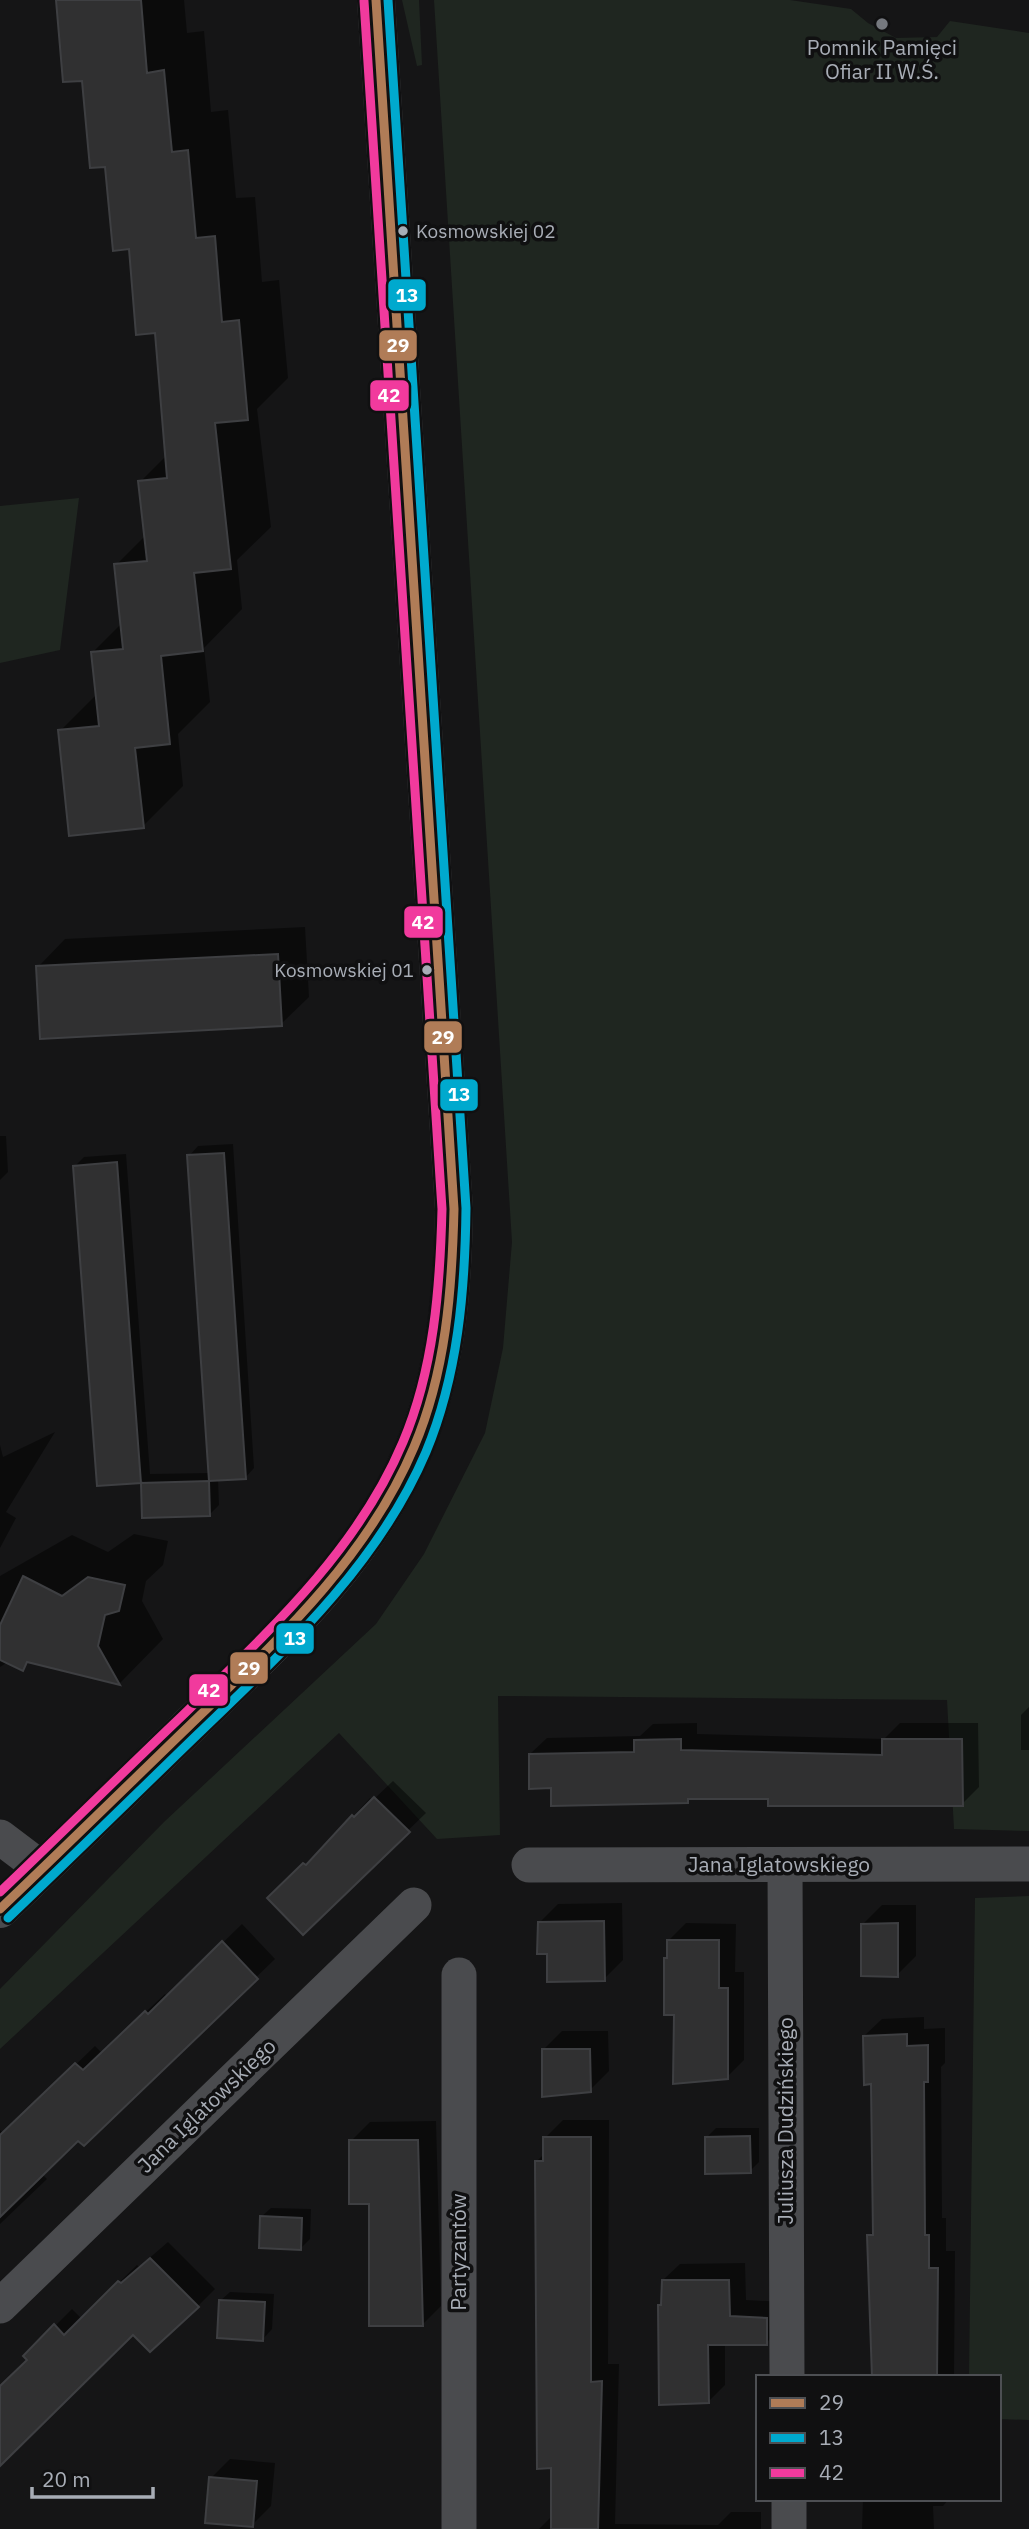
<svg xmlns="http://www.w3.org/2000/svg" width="1029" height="2529" viewBox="0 0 1029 2529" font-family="'IBM Plex Sans',sans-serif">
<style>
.green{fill:#1f2620}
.shadow{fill:#0007}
.building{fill:#303031;stroke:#3e3f42;stroke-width:2}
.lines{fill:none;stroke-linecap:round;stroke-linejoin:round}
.minor{stroke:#4a4b4e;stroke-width:35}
.tertiary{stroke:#4a4b4e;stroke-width:38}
.bus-1-casing{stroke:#101011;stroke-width:14}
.bus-2-casing{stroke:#101011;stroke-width:14}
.bus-3-casing{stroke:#101011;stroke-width:14}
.bus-1{stroke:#b07c57;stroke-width:9}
.bus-2{stroke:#00a9ce;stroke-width:9}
.bus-3{stroke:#f13a9d;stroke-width:9}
.poi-dot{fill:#75787e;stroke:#101011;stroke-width:2.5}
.bus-dot{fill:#a8adb6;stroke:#101011;stroke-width:2.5}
.labels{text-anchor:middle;stroke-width:7;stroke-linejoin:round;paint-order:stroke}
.bus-label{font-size:19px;fill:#a8adb6;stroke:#101011;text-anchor:start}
.poi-label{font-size:21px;fill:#a8adb6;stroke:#101011}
.street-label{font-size:21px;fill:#a8adb6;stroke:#101011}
.line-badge{stroke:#101011;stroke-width:2.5}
.badge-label{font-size:19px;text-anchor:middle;font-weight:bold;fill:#fff}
</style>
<rect width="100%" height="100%" fill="#151516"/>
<!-- green -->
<g class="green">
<path d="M 402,0 L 419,0 L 422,65 L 417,66 Z"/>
<path d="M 434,0 L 790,0 L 851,9 L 868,23 L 896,38 L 937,37 L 950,21 L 1029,33 L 1029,1831 L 954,1829 L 947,1700 L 498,1696 L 500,1835 L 437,1839 L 339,1733 L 0,2049 L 0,1989 L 164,1822 L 376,1624 L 424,1554 L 485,1433 L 503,1348 L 512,1242 Z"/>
<path d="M 79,498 L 60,650 L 0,663 L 0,506 Z"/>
<path d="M 1029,1896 L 1029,2420 L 999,2419 L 999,2377 L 969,2377 L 975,1898 Z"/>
</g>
<!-- shadow -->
<g class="shadow">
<path d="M 57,0 L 184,0 L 187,33 L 204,31 L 211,112 L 228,110 L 236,198 L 255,197 L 262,282 L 279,280 L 288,378 L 257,409 L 271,527 L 237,560 L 242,609 L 204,648 L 210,702 L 178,734 L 183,786 L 143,826 L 60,731 L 97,694 L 92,653 L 122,623 L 116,565 L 146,535 L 140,482 L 167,455 L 156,331 L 84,79 Z"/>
<path d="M 305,927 L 309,997 L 281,1024 L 38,967 L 65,939 Z"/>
<path d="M 0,1136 L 6,1136 L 8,1172 L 0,1180 Z"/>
<path d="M 233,1144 L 254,1468 L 245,1478 L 218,1479 L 219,1505 L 209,1515 L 144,1517 L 143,1481 L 99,1484 L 75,1166 L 84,1157 L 126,1154 L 150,1474 L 210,1473 L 189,1156 L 198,1146 Z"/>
<path d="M 55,1432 L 6,1512 L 16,1518 L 0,1548 L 0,1445 L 3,1457 Z"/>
<path d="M 134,1534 L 168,1541 L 163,1565 L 146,1581 L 142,1601 L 163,1639 L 120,1683 L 30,1661 L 23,1668 L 8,1662 L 0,1667 L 0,1576 L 72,1535 L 108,1552 Z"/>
<path d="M 1029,1707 L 1029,1750 L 1021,1750 L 1021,1715 Z"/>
<path d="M 697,1723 L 697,1734 L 884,1739 L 900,1723 L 978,1723 L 979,1787 L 962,1804 L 692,1797 L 687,1802 L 553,1787 L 530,1754 L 547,1738 L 640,1736 L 653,1724 Z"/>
<path d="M 393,1781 L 426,1813 L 303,1932 L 269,1898 L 324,1848 L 370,1798 L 373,1800 Z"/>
<path d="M 622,1903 L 623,1960 L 604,1979 L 548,1952 L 539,1923 L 558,1904 Z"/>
<path d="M 882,1905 L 916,1905 L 916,1956 L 897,1975 L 863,1924 Z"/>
<path d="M 686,1923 L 736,1924 L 735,1972 L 744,1972 L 744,2060 L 727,2077 L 676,2014 L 666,1959 L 669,1956 L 669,1940 Z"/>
<path d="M 242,1924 L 275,1959 L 84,2144 L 78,2138 L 42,2174 L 47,2179 L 0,2224 L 0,2130 L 4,2134 L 95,2046 L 102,2053 L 165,1994 L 167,1997 Z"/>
<path d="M 924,2017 L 924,2029 L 945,2028 L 945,2063 L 941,2067 L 942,2218 L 946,2218 L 946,2251 L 955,2251 L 954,2377 L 873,2377 L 869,2236 L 874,2231 L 873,2083 L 864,2036 L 882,2019 Z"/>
<path d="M 562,2031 L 608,2031 L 609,2071 L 590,2090 L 543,2050 Z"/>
<path d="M 563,2120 L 609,2120 L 608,2364 L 619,2364 L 615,2524 L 718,2525 L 731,2512 L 761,2512 L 761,2529 L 539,2529 L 553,2515 L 553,2467 L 537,2161 L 545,2153 L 545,2138 Z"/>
<path d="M 436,2121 L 441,2306 L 422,2325 L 371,2202 L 351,2141 L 370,2122 Z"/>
<path d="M 716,2128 L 759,2128 L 759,2162 L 750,2171 L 707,2137 Z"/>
<path d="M 271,2208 L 311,2209 L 310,2239 L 301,2248 L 261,2217 Z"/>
<path d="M 168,2242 L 215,2289 L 198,2306 L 133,2333 L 0,2462 L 0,2388 L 29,2359 L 25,2356 L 72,2309 L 82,2319 L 137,2265 L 139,2267 Z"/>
<path d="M 745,2263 L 746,2300 L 783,2302 L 783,2326 L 766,2343 L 725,2343 L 725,2385 L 708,2402 L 660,2306 L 663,2303 L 663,2280 L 680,2264 Z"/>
<path d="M 230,2292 L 274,2294 L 272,2329 L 263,2339 L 220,2301 Z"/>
<path d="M 230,2459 L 275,2463 L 271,2506 L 252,2525 L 211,2478 Z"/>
<path d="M 863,2499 L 949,2499 L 943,2506 L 933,2506 L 934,2529 L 862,2529 Z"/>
</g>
<!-- building -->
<g class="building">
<path d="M 56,0 L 141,0 L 147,73 L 164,70 L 172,152 L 188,150 L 196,238 L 215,236 L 222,322 L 239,320 L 248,420 L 215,423 L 231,569 L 194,573 L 203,651 L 161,656 L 170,744 L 135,748 L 144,828 L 69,836 L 58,730 L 99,726 L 91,652 L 123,649 L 114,564 L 147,561 L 138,481 L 167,478 L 155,333 L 136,335 L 129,249 L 113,251 L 105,167 L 90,168 L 82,81 L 63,82 Z"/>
<path d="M 278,954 L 282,1026 L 40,1039 L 36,966 Z"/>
<path d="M 224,1153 L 246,1479 L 209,1481 L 187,1155 Z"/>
<path d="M 117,1162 L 141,1483 L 97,1486 L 73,1166 Z"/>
<path d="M 209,1481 L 210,1516 L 142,1518 L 141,1483 Z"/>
<path d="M 23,1576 L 62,1596 L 88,1577 L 125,1585 L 119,1611 L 105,1615 L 98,1646 L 120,1685 L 27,1662 L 23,1671 L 0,1660 L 0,1625 Z"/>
<path d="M 681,1739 L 681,1750 L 882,1755 L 882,1739 L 962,1739 L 963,1806 L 768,1806 L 768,1799 L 688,1799 L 688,1803 L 551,1806 L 551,1788 L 529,1789 L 529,1754 L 634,1752 L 634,1740 Z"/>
<path d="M 374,1797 L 410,1832 L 303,1935 L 267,1898 L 303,1863 L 306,1865 L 352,1815 L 354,1817 Z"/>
<path d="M 604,1921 L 605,1981 L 547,1982 L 547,1954 L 537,1954 L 538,1922 Z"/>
<path d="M 898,1923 L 898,1977 L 861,1976 L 861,1924 Z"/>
<path d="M 667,1940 L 719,1940 L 719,1988 L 728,1988 L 728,2079 L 673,2084 L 674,2015 L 664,2015 L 664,1958 L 667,1958 Z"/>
<path d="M 222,1941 L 258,1979 L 84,2146 L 78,2141 L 0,2217 L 0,2135 L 75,2063 L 83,2070 L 145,2011 L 148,2014 Z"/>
<path d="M 907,2034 L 907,2046 L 928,2045 L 928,2082 L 924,2082 L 925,2235 L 929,2235 L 929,2268 L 938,2268 L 937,2377 L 872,2377 L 867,2235 L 873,2235 L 871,2084 L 864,2085 L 863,2036 Z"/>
<path d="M 542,2049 L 590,2049 L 591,2092 L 542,2097 Z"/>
<path d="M 750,2136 L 751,2173 L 705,2174 L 705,2137 Z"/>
<path d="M 543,2137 L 591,2137 L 591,2382 L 602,2381 L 598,2529 L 551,2529 L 551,2468 L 537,2469 L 535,2161 L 543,2161 Z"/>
<path d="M 349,2140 L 418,2140 L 423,2326 L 369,2326 L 369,2204 L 349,2204 Z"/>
<path d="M 260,2216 L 302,2218 L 301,2250 L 259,2248 Z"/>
<path d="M 150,2258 L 199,2307 L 150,2352 L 133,2335 L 0,2466 L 0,2386 L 27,2360 L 23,2356 L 54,2324 L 64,2335 L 118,2281 L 121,2283 Z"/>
<path d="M 662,2280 L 729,2280 L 730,2316 L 767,2318 L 767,2345 L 708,2345 L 709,2403 L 659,2405 L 658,2305 L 661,2305 Z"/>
<path d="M 219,2300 L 265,2302 L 263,2341 L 217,2338 Z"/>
<path d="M 209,2477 L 257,2481 L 253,2527 L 205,2523 Z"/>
</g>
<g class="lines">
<!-- minor -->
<g class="minor">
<path d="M 0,1837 L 41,1868"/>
<path d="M 529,1865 L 1029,1864"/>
<path d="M 785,1865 L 787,2377"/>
<path d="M 0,2306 L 414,1905"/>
<path d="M 789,2499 L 789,2529"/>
<path d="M 459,2529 L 459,1975"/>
</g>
<!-- tertiary -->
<path class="tertiary" d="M 0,1909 C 64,1848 127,1786 190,1725 C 277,1641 366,1561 414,1448 C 446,1372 453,1290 454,1209 L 376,0"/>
<!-- bus-1 casing -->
<g class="bus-1-casing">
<path id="bus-1" d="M 0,1909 C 64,1848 127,1786 190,1725 C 276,1642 367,1559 414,1447 C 446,1372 452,1290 454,1209 L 376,0"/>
</g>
<!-- bus-2 casing -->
<g class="bus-2-casing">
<path id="bus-2" d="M 8,1918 C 72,1857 135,1795 198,1734 C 285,1650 378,1565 426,1452 C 458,1375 465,1291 466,1208 L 388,0"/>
</g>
<!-- bus-3 casing -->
<g class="bus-3-casing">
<path id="bus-3" d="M 0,1892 C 61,1834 121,1774 182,1716 C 266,1634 357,1552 403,1442 C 434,1369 440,1288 442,1209 L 364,1"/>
</g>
<!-- bus-1 -->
<use href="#bus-1" class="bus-1"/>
<!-- bus-2 -->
<use href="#bus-2" class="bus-2"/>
<!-- bus-3 -->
<use href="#bus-3" class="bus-3"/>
</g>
<!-- markers -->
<circle class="poi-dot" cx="882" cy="24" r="7"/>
<g class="bus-dot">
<circle cx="403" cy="231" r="6"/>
<circle cx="427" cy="970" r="6"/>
</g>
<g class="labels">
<!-- bus labels -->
<g class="bus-label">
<text x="416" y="238">Kosmowskiej 02</text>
<text x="414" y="977" text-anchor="end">Kosmowskiej 01</text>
</g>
<!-- poi labels -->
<g class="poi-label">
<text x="882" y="55">Pomnik Pamięci<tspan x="882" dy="24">Ofiar II W.Ś.</tspan></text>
</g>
<!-- street labels -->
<g class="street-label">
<text x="779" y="1872">Jana Iglatowskiego</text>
<text transform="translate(207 2106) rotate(-44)" y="7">Jana Iglatowskiego</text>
<text transform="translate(786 2121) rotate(-90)" y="7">Juliusza Dudzińskiego</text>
<text transform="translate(459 2252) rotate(-90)" y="7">Partyzantów</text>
</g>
</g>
<g class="line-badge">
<rect x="387" y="278" width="40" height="34" rx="7" fill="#00a9ce"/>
<rect x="378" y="329" width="40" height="33" rx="7" fill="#b07c57"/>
<rect x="369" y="379" width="41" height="33" rx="7" fill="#f13a9d"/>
<rect x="403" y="905" width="41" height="34" rx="7" fill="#f13a9d"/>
<rect x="423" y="1020" width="40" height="34" rx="7" fill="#b07c57"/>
<rect x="439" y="1078" width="40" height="34" rx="7" fill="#00a9ce"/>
<rect x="275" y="1622" width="40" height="33" rx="7" fill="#00a9ce"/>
<rect x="229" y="1651" width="40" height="34" rx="7" fill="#b07c57"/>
<rect x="188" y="1673" width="41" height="34" rx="7" fill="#f13a9d"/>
</g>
<g class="badge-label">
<text x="407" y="302">13</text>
<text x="398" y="352">29</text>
<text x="389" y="402">42</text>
<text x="423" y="929">42</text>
<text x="443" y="1044">29</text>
<text x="459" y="1101">13</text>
<text x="295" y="1645">13</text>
<text x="249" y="1675">29</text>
<text x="209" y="1697">42</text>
</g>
<!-- legend -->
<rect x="756" y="2375" width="245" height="126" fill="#101011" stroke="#4d4f53" stroke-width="2"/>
<rect x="770" y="2398" width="35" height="10" fill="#b07c57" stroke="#4d4f53" stroke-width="2"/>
<text x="819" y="2410" font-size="21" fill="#a8adb6">29</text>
<rect x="770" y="2433" width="35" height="10" fill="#00a9ce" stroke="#4d4f53" stroke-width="2"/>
<text x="819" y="2445" font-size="21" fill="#a8adb6">13</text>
<rect x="770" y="2468" width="35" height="10" fill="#f13a9d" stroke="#4d4f53" stroke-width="2"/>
<text x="819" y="2480" font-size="21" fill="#a8adb6">42</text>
<!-- scale -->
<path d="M32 2487v10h121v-10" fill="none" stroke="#a8adb6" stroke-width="3.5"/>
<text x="42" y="2487" font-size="21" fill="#a8adb6" stroke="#101011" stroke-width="5" paint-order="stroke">20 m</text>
</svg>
